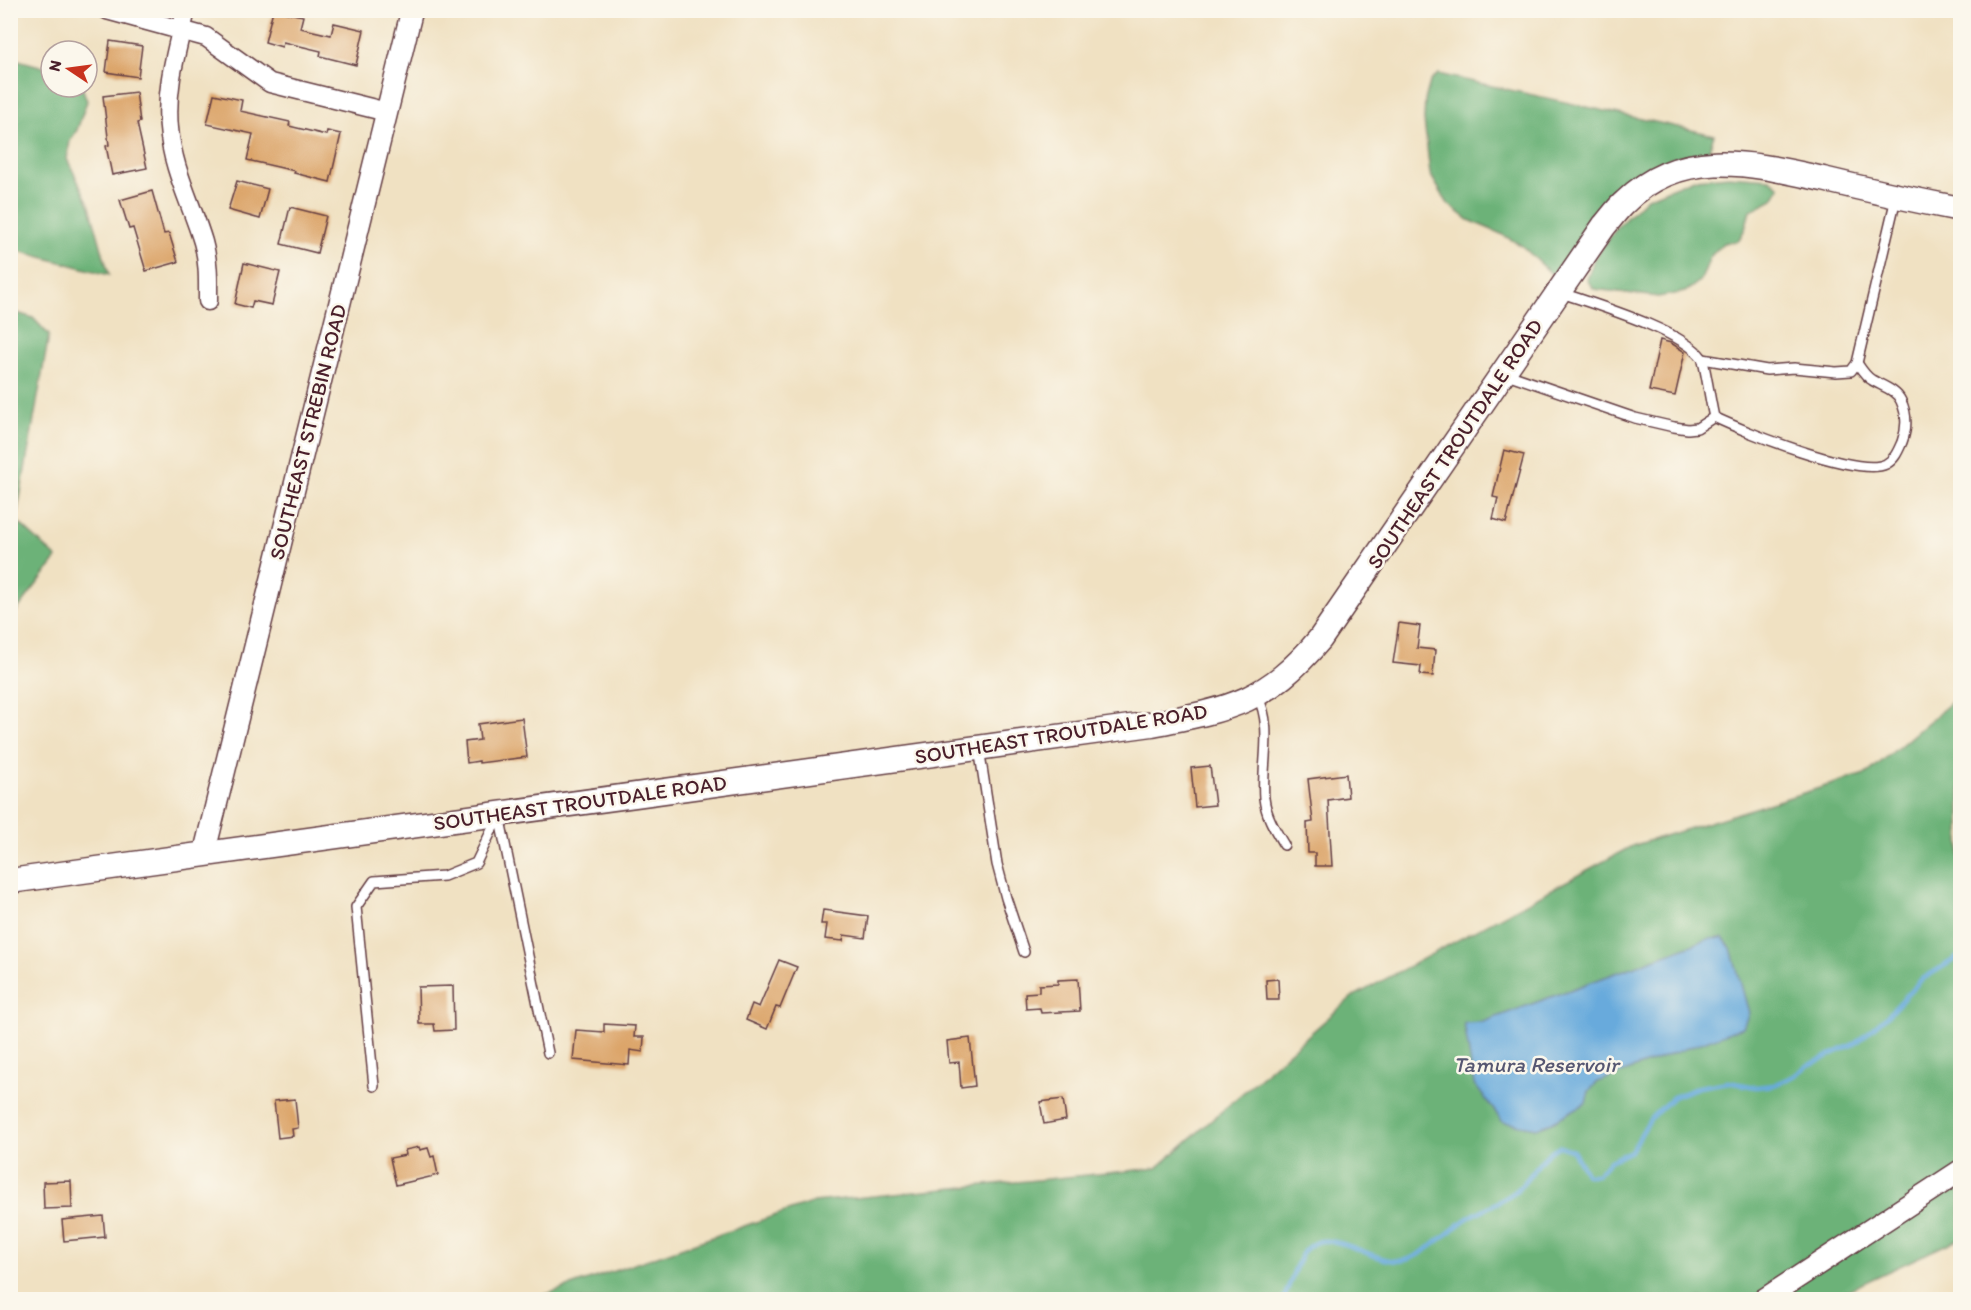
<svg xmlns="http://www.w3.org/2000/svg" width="1971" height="1310" viewBox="0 0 1971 1310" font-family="Itim,sans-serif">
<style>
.forest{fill:#6cb278;stroke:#5b6852;stroke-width:1.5}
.water{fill:#67aadc;stroke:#586484;stroke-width:1.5}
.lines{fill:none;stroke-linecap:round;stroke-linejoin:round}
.stream{stroke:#67aadc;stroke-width:4.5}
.building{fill:#dca56a}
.service-casing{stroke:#633c42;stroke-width:12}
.minor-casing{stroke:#633c42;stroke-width:21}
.tertiary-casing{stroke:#633c42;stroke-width:24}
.secondary-casing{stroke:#633c42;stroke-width:27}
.service{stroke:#fff;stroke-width:9}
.minor{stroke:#fff;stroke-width:18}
.tertiary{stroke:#fff;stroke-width:21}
.secondary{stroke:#fff;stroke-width:24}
.labels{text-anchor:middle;stroke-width:5;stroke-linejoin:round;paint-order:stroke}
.street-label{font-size:21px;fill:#4a1f2b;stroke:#fbf7ec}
.water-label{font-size:22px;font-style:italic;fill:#565772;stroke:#fbf7ec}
</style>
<rect width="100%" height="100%" fill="#fbf7ec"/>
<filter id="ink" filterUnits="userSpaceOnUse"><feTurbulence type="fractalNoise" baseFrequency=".0167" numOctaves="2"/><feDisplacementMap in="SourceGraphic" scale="12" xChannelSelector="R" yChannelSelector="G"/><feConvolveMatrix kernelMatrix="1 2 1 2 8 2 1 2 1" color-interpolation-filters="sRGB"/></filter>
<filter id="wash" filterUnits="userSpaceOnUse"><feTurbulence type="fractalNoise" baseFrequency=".008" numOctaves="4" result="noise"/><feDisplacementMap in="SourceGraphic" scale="24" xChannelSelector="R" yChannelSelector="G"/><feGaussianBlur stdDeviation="1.35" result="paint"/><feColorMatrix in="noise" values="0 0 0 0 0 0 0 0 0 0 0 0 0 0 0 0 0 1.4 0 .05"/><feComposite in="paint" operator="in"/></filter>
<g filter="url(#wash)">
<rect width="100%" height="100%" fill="#f0e1c2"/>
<!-- forest -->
<g class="forest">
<path d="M 11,58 L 51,69 L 51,87 L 82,87 L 87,101 L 77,130 L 70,141 L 67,159 L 90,206 L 109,275 L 11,249 Z"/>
<path d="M 1438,74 L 1714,135 L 1708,153 C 1699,154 1689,154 1680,156 C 1621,170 1586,231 1554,276 L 1521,245 L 1499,233 L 1469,220 L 1448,204 L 1430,174 L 1424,120 L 1425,100 L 1430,82 Z"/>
<path d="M 1729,176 L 1770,179 L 1780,187 L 1773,199 L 1750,211 L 1745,229 L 1738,241 L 1723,243 L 1710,257 L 1701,280 L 1685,292 L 1658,297 L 1594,289 L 1587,280 L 1594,259 L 1619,225 L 1647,198 L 1694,179 Z"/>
<path d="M 11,311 L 33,318 L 49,335 L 16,520 L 57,558 L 11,618 Z"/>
<path d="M 1960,695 L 1960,1238 L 1829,1299 L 530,1300 L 814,1202 L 1157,1168 L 1352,997 L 1632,846 L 1868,773 Z"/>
</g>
<!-- water -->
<path class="water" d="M 1723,938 L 1731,948 L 1749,1013 L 1743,1027 L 1598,1082 L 1589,1091 L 1586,1103 L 1552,1122 L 1537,1128 L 1503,1122 L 1474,1084 L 1464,1023 L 1483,1022 L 1708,939 Z"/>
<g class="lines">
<!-- stream -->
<path class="stream" d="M 1283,1300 C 1290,1286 1296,1260 1305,1250 C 1331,1221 1378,1271 1409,1259 C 1430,1250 1446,1234 1465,1220 C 1480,1210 1502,1202 1516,1191 C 1532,1177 1541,1154 1560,1146 L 1573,1151 L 1587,1175 L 1597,1175 L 1610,1161 L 1631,1151 L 1650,1119 L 1673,1097 L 1699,1087 L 1728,1082 L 1756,1087 L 1774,1085 L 1794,1076 L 1807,1066 L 1856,1043 L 1889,1014 L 1921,980 L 1960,956"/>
</g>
<g id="blocks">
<!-- building -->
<g class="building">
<path d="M 273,10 L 303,16 L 300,28 L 331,35 L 334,23 L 364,30 L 356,65 L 320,56 L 321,51 L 283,42 L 282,47 L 265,42 Z"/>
<path d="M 110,41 L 142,46 L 138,77 L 106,72 Z"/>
<path d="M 136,92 L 140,122 L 137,123 L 147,168 L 112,175 L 106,146 L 109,145 L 103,96 Z"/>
<path d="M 214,94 L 242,100 L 240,111 L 290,122 L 289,126 L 326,135 L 327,131 L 341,134 L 330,182 L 294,173 L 295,171 L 247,160 L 253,134 L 207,124 Z"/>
<path d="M 237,181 L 268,189 L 260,219 L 228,210 Z"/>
<path d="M 152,191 L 164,234 L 169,233 L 178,262 L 146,271 L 133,228 L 129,229 L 120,200 Z"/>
<path d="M 290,207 L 326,216 L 317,253 L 281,244 Z"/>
<path d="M 244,263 L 280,272 L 272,305 L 253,301 L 251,308 L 235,304 Z"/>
<path d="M 1660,340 L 1671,343 L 1685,352 L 1675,396 L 1649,391 Z"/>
<path d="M 1504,450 L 1524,455 L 1506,523 L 1493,519 L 1498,498 L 1493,497 Z"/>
<path d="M 1399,623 L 1420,626 L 1417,648 L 1435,650 L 1433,676 L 1420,675 L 1421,666 L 1393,663 Z"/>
<path d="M 522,718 L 527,757 L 479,763 L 479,761 L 467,763 L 465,742 L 480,740 L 478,724 Z"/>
<path d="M 1210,766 L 1215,805 L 1195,807 L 1191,768 Z"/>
<path d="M 1346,774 L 1348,797 L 1328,800 L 1332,866 L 1315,866 L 1315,853 L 1308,853 L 1307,823 L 1313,822 L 1308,779 Z"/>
<path d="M 823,910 L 868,916 L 865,938 L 844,935 L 843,941 L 825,939 L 827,924 L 821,924 Z"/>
<path d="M 779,960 L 797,967 L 780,1008 L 776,1007 L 767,1029 L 746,1020 L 752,1004 L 759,1007 Z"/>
<path d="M 1078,979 L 1080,1011 L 1041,1013 L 1040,1008 L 1026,1009 L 1025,993 L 1039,992 L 1039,985 L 1058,984 L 1058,980 Z"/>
<path d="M 1278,979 L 1279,1000 L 1267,1000 L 1266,980 Z"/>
<path d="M 453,986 L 454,1030 L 435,1031 L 434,1024 L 419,1024 L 418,987 Z"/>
<path d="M 604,1024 L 635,1026 L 634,1037 L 644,1037 L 643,1052 L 630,1050 L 629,1065 L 573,1060 L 576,1030 L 604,1032 Z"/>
<path d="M 970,1038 L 975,1086 L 961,1088 L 959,1062 L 949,1063 L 947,1041 Z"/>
<path d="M 295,1099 L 298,1128 L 292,1129 L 293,1136 L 278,1138 L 274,1101 Z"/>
<path d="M 1063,1099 L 1066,1120 L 1044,1124 L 1040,1102 Z"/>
<path d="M 419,1147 L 420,1150 L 428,1148 L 431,1157 L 434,1156 L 438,1175 L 396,1185 L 390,1158 L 406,1155 L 405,1150 Z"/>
<path d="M 71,1181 L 72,1208 L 44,1209 L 43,1182 Z"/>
<path d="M 103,1216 L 105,1237 L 64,1241 L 62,1220 Z"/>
</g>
</g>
</g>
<g filter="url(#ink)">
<use href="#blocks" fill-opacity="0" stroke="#633c42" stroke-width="1.5"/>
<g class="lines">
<!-- service casing -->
<g class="service-casing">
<g id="service">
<path d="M 1559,292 C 1593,304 1682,330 1702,358 C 1705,364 1711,406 1714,417 C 1743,431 1859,478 1886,464 C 1895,459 1898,451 1902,442 C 1907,429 1907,414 1901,401 C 1896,390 1882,386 1872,380 C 1866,377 1861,369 1857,363"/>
<path d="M 1703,359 L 1767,370 L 1794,368 L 1836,372 L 1851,371 L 1857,363 L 1896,198"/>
<path d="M 1504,373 L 1635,418 L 1674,427 L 1688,429 L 1697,428 L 1714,417"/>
<path d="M 1257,695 C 1274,727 1261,763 1264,798 C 1266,816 1275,830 1284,845"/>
<path d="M 979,748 L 997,864 L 1006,898 L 1024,952"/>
<path d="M 374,1086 L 356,907 L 374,881 L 444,876 L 476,863 L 499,815 L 548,1053"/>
</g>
</g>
<!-- minor casing -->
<g class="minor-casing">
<g id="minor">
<path d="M 107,10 L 206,37 L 270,83 L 387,112"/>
<path d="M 186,10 C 177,50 165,87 169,128 C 172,168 192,205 203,242 C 209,262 208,282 208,301"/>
</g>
</g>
<!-- tertiary casing -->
<g class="tertiary-casing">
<g id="tertiary">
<path d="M 204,854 L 412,10"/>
<path d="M 1763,1300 L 1960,1171"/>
</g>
</g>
<!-- secondary casing -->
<g class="secondary-casing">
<path id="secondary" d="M 10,881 L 1152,724 C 1230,709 1266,703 1320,639 L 1604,226 C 1611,218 1617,209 1625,202 C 1682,145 1754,164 1823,179 C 1868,190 1914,200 1960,209"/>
</g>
<!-- service -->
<use href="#service" class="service"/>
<!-- minor -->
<use href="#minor" class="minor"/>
<!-- tertiary -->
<use href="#tertiary" class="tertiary"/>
<!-- secondary -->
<use href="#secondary" class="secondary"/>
</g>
</g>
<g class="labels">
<!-- street labels -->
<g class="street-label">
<text transform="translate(308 432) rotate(-76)" y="7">SOUTHEAST STREBIN ROAD</text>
<text transform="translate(1455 444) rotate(-56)" y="7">SOUTHEAST TROUTDALE ROAD</text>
<text transform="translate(1061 734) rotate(-9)" y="7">SOUTHEAST TROUTDALE ROAD</text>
<text transform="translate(580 803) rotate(-8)" y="7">SOUTHEAST TROUTDALE ROAD</text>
</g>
<!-- water labels -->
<g class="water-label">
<text x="1536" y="1072">Tamura Reservoir</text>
</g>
</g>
<!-- margin -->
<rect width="1971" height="1310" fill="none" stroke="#fbf7ec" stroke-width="36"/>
<!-- north arrow -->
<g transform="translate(69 69) rotate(283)"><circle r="28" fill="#fbf7ec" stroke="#b4a19f" stroke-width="1.5"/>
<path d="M0-4.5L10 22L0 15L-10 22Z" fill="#c8321e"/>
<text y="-9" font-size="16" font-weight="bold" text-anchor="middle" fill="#4a1f2b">N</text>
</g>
</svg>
